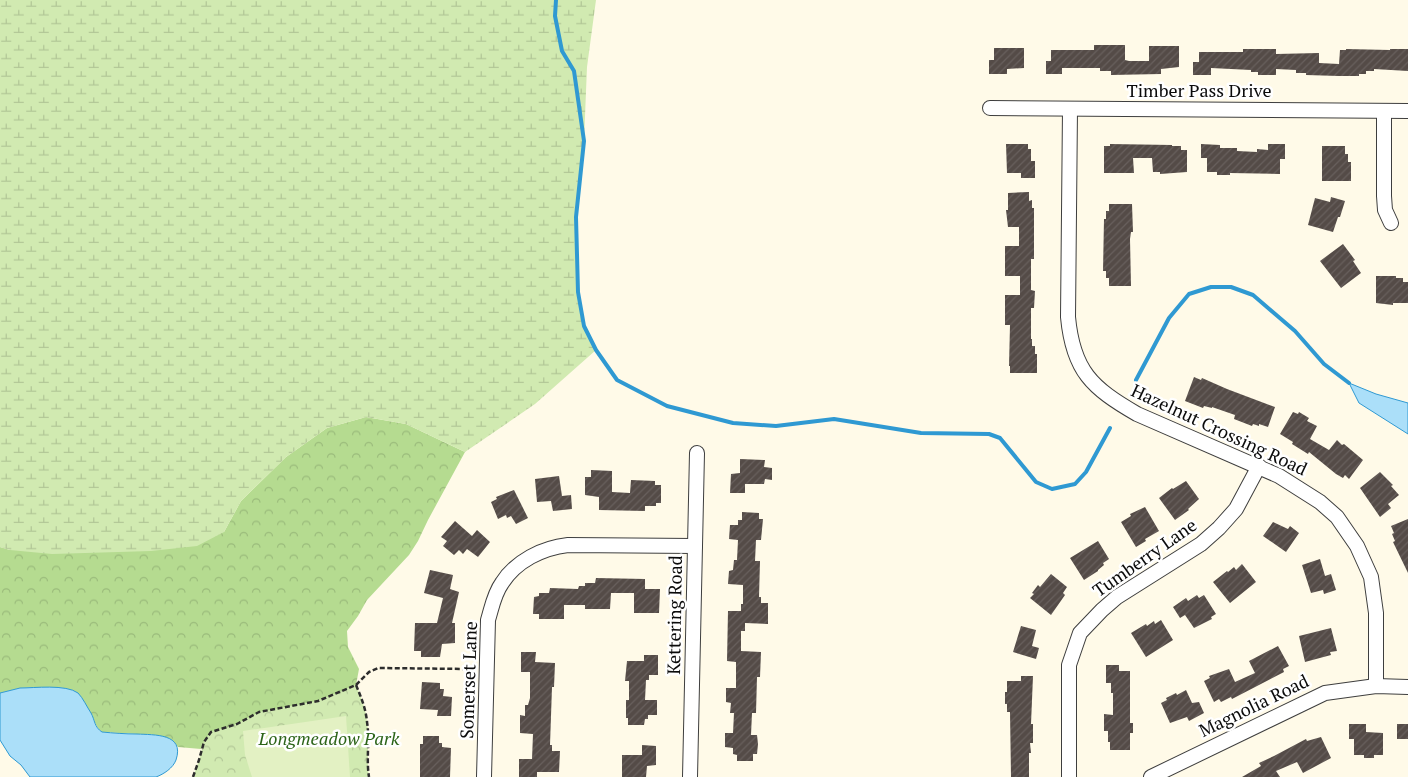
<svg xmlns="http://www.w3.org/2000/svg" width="1408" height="777" viewBox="0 0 1408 777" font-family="'PT Serif',serif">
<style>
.forest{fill:url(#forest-crowns)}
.wetland{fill:url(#wetland-marsh)}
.park{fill:url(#park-crowns)}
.pitch{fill:#e3f1c3}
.water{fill:#abdff9;stroke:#2f99d2}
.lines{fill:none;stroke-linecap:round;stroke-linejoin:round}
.stream{stroke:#2f99d2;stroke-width:4}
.building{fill:url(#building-hatch)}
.minor-casing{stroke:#3e3e3e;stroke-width:16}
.path{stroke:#2d2d2d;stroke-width:2.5;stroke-dasharray:5 2.5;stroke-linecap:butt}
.minor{stroke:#fff;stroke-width:14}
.labels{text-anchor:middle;stroke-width:5;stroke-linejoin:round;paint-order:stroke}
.street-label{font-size:18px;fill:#0b0b0b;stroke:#fff}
.park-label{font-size:18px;font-style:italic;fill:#2c6419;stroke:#fff}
</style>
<defs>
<pattern id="forest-crowns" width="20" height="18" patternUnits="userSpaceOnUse" patternTransform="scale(1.25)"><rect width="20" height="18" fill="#b5db90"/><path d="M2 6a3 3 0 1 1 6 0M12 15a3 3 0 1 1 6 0" fill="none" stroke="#9abb7b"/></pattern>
<pattern id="wetland-marsh" width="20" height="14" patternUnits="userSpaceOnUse" patternTransform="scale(1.25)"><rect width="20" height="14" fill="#d1eab1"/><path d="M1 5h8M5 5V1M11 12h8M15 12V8" fill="none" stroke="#b2c797"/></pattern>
<pattern id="park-crowns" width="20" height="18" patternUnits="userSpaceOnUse" patternTransform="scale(1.25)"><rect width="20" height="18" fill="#d1eab1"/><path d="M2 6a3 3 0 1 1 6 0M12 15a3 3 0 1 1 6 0" fill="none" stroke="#b2c797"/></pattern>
<pattern id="building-hatch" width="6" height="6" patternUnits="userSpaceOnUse" patternTransform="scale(1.25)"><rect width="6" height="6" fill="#544b47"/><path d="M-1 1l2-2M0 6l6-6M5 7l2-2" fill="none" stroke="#68605d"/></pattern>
</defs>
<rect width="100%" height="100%" fill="#fffae8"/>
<!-- forest -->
<path class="forest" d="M 366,417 L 406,424 L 465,452 L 428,520 L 418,541 L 409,555 L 367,600 L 358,616 L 347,631 L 348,647 L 359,669 L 356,685 C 344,690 332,696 320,700 C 301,706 281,707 262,713 C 245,719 230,729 211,733 L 204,742 L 201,749 L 178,747 L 172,740 L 155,735 L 102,732 C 94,726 95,719 89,711 L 52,688 L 20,688 L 0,693 L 0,547 L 10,550 L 224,532 L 241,501 L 286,457 L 327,428 Z"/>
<!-- wetland -->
<path class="wetland" d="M 0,0 L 596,0 L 587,67 L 584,141 L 576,217 L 578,292 L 584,326 L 596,350 L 535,404 L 465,452 L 406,424 L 366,417 L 327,428 L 286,457 L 241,501 L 224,532 L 197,546 L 151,551 L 52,554 L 10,550 L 0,547 Z"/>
<!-- park -->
<path class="park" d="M 356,685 C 361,697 366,709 367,722 C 370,740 366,759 369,777 L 193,777 L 199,760 L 204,742 L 211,732 L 237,724 L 259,712 L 318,701 Z"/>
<!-- pitch -->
<path class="pitch" d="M 346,716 L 350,777 L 252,777 L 245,755 L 243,731 Z"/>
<!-- water -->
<g class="water">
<path d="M 1349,383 L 1376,394 L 1408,403 L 1408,434 L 1359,403 Z"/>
<path d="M 20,688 C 34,688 66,684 78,693 C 83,698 87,707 91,713 C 95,720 94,727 102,732 C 113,733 125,734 137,734 C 154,735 185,733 176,760 C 173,768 164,774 156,777 L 30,777 L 21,765 L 10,756 L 0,740 L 0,693 Z"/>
</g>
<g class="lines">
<!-- stream -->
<g class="stream">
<path d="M 556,0 L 555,16 L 562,51 L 574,71 L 584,141 L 576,217 L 578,292 L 584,326 L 596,350 L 617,380 L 667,406 L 733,423 L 776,426 L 834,419 L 921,433 L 989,434 L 1000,438 L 1036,482 L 1052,489 L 1075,484 L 1086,472 L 1110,428"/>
<path d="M 1136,380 L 1169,318 L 1189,294 L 1211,287 L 1231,287 L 1253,295 L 1295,331 L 1324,364 L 1349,383"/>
</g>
</g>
<!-- building -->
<g class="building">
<path d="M 1094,45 L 1125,45 L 1125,60 L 1129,61 L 1149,61 L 1149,46 L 1179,46 L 1179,67 L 1161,69 L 1161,74 L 1111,75 L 1111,71 L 1100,71 L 1100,68 L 1062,68 L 1062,74 L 1046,74 L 1046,61 L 1051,61 L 1051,50 L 1094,50 Z"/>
<path d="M 994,48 L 1024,48 L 1024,68 L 1007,69 L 1007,74 L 989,74 L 989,60 L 994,60 Z"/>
<path d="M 1243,49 L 1276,49 L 1276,54 L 1319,53 L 1319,63 L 1339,64 L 1340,50 L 1346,50 L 1346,49 L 1390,50 L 1390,49 L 1408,49 L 1408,71 L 1374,69 L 1374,71 L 1366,71 L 1366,74 L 1359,74 L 1359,76 L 1339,76 L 1306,75 L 1306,73 L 1296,73 L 1296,70 L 1276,69 L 1276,75 L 1258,75 L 1258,72 L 1251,72 L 1251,70 L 1211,68 L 1211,75 L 1193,75 L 1193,62 L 1199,62 L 1199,52 L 1243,52 Z"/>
<path d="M 1006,144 L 1028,144 L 1028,149 L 1031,149 L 1031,161 L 1035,161 L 1035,178 L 1021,178 L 1021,173 L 1007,173 Z"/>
<path d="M 1110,144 L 1172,145 L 1172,146 L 1181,146 L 1181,150 L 1187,150 L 1187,172 L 1160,174 L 1160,172 L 1153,172 L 1152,158 L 1133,158 L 1134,173 L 1104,173 L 1104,146 L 1110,146 Z"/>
<path d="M 1201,144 L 1220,145 L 1220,148 L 1237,148 L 1237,151 L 1257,152 L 1257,149 L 1268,150 L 1268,144 L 1285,144 L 1285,159 L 1280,159 L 1280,174 L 1230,173 L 1230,175 L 1217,175 L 1217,172 L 1207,172 L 1207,158 L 1201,158 Z"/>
<path d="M 1322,146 L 1345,146 L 1345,154 L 1348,154 L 1348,162 L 1351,162 L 1351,181 L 1322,181 Z"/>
<path d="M 1029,192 L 1029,201 L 1032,200 L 1032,208 L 1034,208 L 1034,259 L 1031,259 L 1031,290 L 1035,291 L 1034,308 L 1031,308 L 1031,339 L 1032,339 L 1032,346 L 1035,346 L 1035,354 L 1037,354 L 1037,373 L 1010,373 L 1010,366 L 1009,366 L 1010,325 L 1005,325 L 1005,295 L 1020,295 L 1020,276 L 1005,276 L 1005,246 L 1019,246 L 1019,227 L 1008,227 L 1006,210 L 1008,210 L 1008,193 Z"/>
<path d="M 1331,197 L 1345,201 L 1340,217 L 1338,217 L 1333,232 L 1308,225 L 1315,198 L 1330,202 Z"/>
<path d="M 1109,204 L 1132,204 L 1133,232 L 1131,232 L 1130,239 L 1131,286 L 1109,286 L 1109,278 L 1106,278 L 1106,271 L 1103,271 L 1104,219 L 1106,219 L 1106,211 L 1109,211 Z"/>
<path d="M 1343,244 L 1355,260 L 1353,261 L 1361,273 L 1341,288 L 1320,261 Z"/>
<path d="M 1376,276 L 1396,276 L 1396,278 L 1403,278 L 1403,282 L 1408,282 L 1408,303 L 1393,303 L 1393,305 L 1376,303 Z"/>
<path d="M 1194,377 L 1201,380 L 1202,378 L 1227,389 L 1275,407 L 1268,427 L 1259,424 L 1259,426 L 1253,424 L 1252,426 L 1234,419 L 1235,415 L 1212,407 L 1212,408 L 1204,406 L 1203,408 L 1185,401 Z"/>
<path d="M 1293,412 L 1298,414 L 1299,412 L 1309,418 L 1307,421 L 1317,426 L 1310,439 L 1329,450 L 1337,440 L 1342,445 L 1344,444 L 1363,460 L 1349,479 L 1345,475 L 1343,478 L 1336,474 L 1309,452 L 1308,454 L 1292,444 L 1293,442 L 1280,434 Z"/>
<path d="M 740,459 L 765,460 L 764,467 L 772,468 L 772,480 L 765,479 L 764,484 L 745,484 L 745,493 L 730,493 L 731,474 L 740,473 Z"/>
<path d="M 591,470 L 612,471 L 612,492 L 630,493 L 631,480 L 655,481 L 655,485 L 661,485 L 661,503 L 656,503 L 656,506 L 645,506 L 645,511 L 599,510 L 599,497 L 585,495 L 585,477 L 591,477 Z"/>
<path d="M 1380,472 L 1393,485 L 1391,486 L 1399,495 L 1388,504 L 1391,508 L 1380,517 L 1360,488 Z"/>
<path d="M 559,476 L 562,496 L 571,495 L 572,509 L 553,511 L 551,501 L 537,502 L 535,479 Z"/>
<path d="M 1186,481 L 1199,499 L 1188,509 L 1189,510 L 1175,520 L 1159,498 L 1172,488 L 1173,489 Z"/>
<path d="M 514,490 L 528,518 L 516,524 L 511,516 L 507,518 L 506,515 L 498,519 L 491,502 L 497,499 L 496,497 Z"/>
<path d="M 1145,507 L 1159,531 L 1145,539 L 1146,541 L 1136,547 L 1121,522 L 1131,516 L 1130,514 Z"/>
<path d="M 742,512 L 759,513 L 759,519 L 763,519 L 761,540 L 756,540 L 755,561 L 760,561 L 759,597 L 761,597 L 761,603 L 768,603 L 768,624 L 745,623 L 745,631 L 741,631 L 741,651 L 761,652 L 760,677 L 757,677 L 756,713 L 752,713 L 751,735 L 757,735 L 758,744 L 757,754 L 753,754 L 753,761 L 737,761 L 737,755 L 733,754 L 733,748 L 725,747 L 725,733 L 733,733 L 734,713 L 730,713 L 731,703 L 726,702 L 726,688 L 736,688 L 736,662 L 727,661 L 728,611 L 741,611 L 741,604 L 743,604 L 743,585 L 728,584 L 729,571 L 733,570 L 734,560 L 737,560 L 738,540 L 729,539 L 730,525 L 738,525 L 738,520 L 742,520 Z"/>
<path d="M 1408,519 L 1408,573 L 1393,542 L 1395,541 L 1392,534 L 1394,533 L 1391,526 Z"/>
<path d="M 455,521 L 472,536 L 477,530 L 490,542 L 478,557 L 467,549 L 463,554 L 459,550 L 454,555 L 443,546 L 447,541 L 441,537 Z"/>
<path d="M 1273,522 L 1288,529 L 1290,526 L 1299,533 L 1286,552 L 1263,536 Z"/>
<path d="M 1098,541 L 1109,559 L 1103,563 L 1104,565 L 1098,570 L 1098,571 L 1084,580 L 1070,558 Z"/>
<path d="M 1320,559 L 1325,576 L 1331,574 L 1336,590 L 1324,594 L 1323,590 L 1311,593 L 1302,565 Z"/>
<path d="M 1242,564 L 1256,582 L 1230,603 L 1213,582 L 1227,571 L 1228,572 L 1234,567 L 1236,570 Z"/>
<path d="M 430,570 L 453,575 L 450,589 L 459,592 L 452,623 L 455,623 L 455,643 L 442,644 L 440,657 L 421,657 L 421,651 L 414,651 L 415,623 L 437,623 L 443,598 L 424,593 Z"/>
<path d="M 1051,574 L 1067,587 L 1063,593 L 1065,595 L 1051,615 L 1030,598 L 1034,594 L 1032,593 L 1038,585 L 1040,587 Z"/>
<path d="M 596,578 L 645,579 L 645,589 L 660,589 L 659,613 L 634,613 L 634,593 L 611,593 L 610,609 L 585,609 L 585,605 L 564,605 L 564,619 L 539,619 L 539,614 L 533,614 L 534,597 L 539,596 L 539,593 L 549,593 L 550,588 L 578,589 L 579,586 L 585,586 L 585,583 L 595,583 Z"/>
<path d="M 1197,595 L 1199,598 L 1204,595 L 1216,614 L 1211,617 L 1212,619 L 1194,628 L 1185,615 L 1180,618 L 1173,607 L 1186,598 L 1188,601 Z"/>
<path d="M 1161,620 L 1173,640 L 1146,657 L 1131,633 L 1146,624 L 1147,626 L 1154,621 L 1155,624 Z"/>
<path d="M 1021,626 L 1036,630 L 1032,646 L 1039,648 L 1036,659 L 1013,652 Z"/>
<path d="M 1331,628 L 1337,651 L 1330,652 L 1331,655 L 1305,662 L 1299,636 Z"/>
<path d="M 1278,646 L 1289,666 L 1283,669 L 1284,672 L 1232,699 L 1231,697 L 1221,702 L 1219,699 L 1214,702 L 1204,681 L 1210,678 L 1209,676 L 1229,669 L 1235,682 L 1255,673 L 1249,661 Z"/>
<path d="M 521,652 L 536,652 L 535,662 L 555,663 L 554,687 L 552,687 L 550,745 L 552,745 L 552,751 L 560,751 L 559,772 L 537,772 L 537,777 L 519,777 L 519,759 L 532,759 L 533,734 L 520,733 L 520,715 L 525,716 L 525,705 L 528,705 L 530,698 L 530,672 L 521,672 Z"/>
<path d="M 644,655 L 658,655 L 658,675 L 649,675 L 649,680 L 646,680 L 645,700 L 657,700 L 657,715 L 648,715 L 648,719 L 645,719 L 644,725 L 628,725 L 628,718 L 626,718 L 626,700 L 629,700 L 629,681 L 625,681 L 627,661 L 644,661 Z"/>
<path d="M 1106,665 L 1119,665 L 1119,671 L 1130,671 L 1130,723 L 1133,723 L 1133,733 L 1130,733 L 1130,750 L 1110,750 L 1110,742 L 1108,742 L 1108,731 L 1104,731 L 1104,714 L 1113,715 L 1113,693 L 1111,693 L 1111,683 L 1106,683 Z"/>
<path d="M 1021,676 L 1033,676 L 1031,724 L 1033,724 L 1033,743 L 1030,743 L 1031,753 L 1029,753 L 1029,777 L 1011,777 L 1010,712 L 1007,712 L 1007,704 L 1005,704 L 1005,692 L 1007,692 L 1007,681 L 1021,681 Z"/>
<path d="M 422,682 L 440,683 L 440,689 L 444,689 L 443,696 L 452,697 L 451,716 L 437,716 L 438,710 L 420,709 Z"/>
<path d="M 1186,690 L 1192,703 L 1199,702 L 1204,713 L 1189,721 L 1187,717 L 1170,723 L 1161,703 L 1167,700 L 1166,698 L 1176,693 L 1177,695 Z"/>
<path d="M 1349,724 L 1366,724 L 1366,732 L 1383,733 L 1383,755 L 1374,755 L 1374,758 L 1364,758 L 1364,755 L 1354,755 L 1354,739 L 1349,739 Z"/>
<rect x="1397" y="724" width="11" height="15"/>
<path d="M 423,736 L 439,736 L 439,743 L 442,743 L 442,747 L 451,748 L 450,777 L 420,777 L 420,744 L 423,744 Z"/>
<path d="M 1321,737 L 1331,758 L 1303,773 L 1297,762 L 1276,771 L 1280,777 L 1242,777 L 1261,766 L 1259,763 L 1274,756 L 1306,739 L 1307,741 Z"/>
<path d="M 642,745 L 656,746 L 656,765 L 647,766 L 646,777 L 622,777 L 622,755 L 642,755 Z"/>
</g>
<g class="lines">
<!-- minor casing -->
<g class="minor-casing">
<g id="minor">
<path d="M 990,108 L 1408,111"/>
<path d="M 1070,109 L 1068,317 C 1073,371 1092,388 1137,414 L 1279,476 L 1320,502 L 1337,517 L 1357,546 L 1371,577 L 1376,613 L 1376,686"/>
<path d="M 1384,111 L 1384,196 L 1385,210 L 1391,223"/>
<path d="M 484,777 L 488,620 C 492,607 494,594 502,583 C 516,561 542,548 568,545 L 695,546"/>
<path d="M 690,777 L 697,453"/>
<path d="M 1069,777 L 1069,665 L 1080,633 L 1102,610 L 1117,597 L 1201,544 L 1219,528 L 1236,509 L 1259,466"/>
<path d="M 1151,777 L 1325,693 L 1376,686 L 1408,687"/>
</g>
</g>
<!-- path -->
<g class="path">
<path d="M 356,685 L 369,672 L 378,668 L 471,669"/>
<path d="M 193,777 L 199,760 L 204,742 L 211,732 L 237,724 L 259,712 L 318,701 L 356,685 C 361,697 366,709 367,722 C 370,740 366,759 369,777"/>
</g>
<!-- minor -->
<use href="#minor" class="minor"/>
</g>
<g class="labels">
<!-- street labels -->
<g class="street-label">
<text x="1199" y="97">Timber Pass Drive</text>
<text transform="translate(1219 430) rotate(25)" y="6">Hazelnut Crossing Road</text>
<text transform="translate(1145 558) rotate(-35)" y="6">Tumberry Lane</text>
<text transform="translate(675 615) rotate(-89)" y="6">Kettering Road</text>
<text transform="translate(469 680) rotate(-88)" y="6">Somerset Lane</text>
<text transform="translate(1254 706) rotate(-26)" y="6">Magnolia Road</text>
</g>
<!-- park labels -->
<g class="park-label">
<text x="329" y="745">Longmeadow Park</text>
</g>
</g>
</svg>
